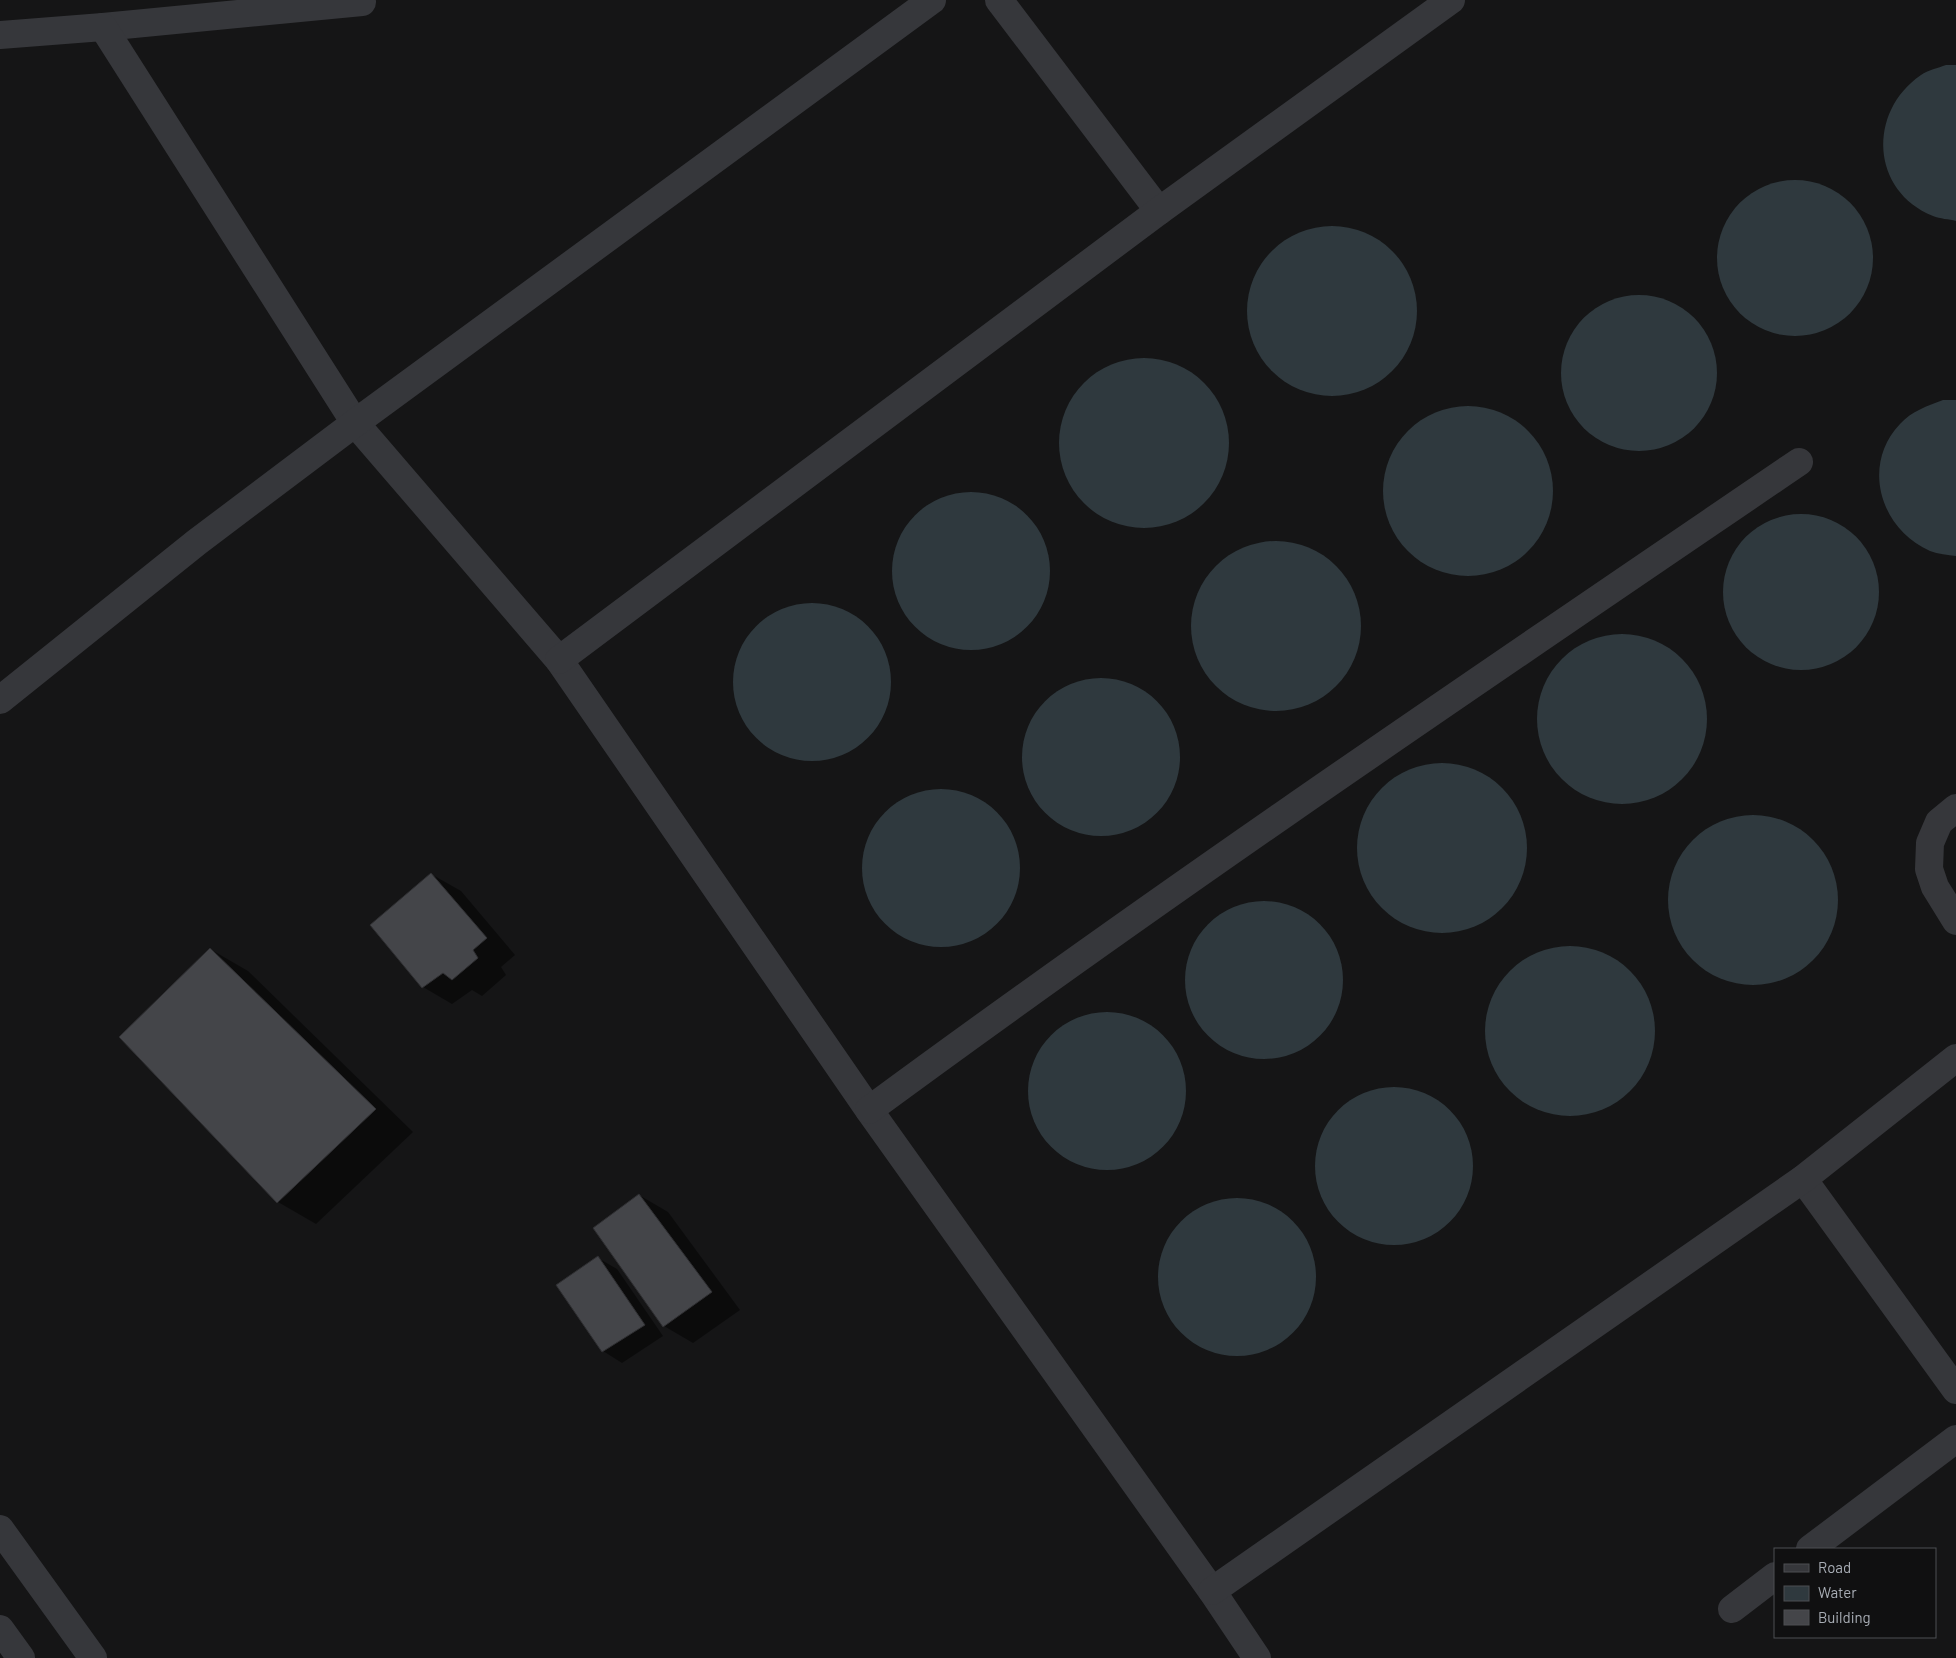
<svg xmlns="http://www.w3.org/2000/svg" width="1956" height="1658" viewBox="0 0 1956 1658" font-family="Barlow,sans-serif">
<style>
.water{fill:#2f393e}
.shadow{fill:#0007}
.building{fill:#444549;stroke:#2f2f32}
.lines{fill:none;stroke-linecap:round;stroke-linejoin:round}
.minor{stroke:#36373b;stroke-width:28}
</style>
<rect width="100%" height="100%" fill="#151516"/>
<!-- water -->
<g class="water">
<path d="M 1946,65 L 1956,65 L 1956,221 C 1949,219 1940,219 1933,216 C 1871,191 1867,112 1921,75 C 1928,70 1938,68 1946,65 Z"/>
<circle cx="1795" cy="258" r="78"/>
<circle cx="1332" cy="311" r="85"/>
<circle cx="1639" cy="373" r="78"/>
<circle cx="1144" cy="443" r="85"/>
<path d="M 1943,400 L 1956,400 L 1956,556 C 1948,555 1938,554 1930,551 C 1880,529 1861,465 1900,424 C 1912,411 1927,406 1943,400 Z"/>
<circle cx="1468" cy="491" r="85"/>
<circle cx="971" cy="571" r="79"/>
<circle cx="1801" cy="592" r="78"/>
<circle cx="1276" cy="626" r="85"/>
<circle cx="812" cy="682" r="79"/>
<circle cx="1622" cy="719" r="85"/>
<circle cx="1101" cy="757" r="79"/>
<circle cx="1442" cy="848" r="85"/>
<circle cx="941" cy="868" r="79"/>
<circle cx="1753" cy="900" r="85"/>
<circle cx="1264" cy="980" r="79"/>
<circle cx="1570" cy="1031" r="85"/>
<circle cx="1107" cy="1091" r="79"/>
<circle cx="1394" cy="1166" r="79"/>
<circle cx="1237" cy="1277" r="79"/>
</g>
<!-- shadow -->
<g class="shadow">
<path d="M 431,874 L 461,891 L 515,955 L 501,967 L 506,975 L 482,996 L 472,990 L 452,1004 L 423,987 Z"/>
<path d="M 210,949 L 248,971 L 413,1132 L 316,1224 L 278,1202 Z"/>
<path d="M 639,1195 L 668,1212 L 740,1310 L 693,1343 L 664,1326 L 594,1229 Z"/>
<path d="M 598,1258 L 617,1269 L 663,1336 L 622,1363 L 603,1351 Z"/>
</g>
<!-- building -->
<g class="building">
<path d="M 431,873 L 487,938 L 473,950 L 478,958 L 452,980 L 443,973 L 422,988 L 370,925 Z"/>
<path d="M 210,948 L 376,1109 L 277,1203 L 119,1037 Z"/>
<path d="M 639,1194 L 712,1292 L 663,1327 L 593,1228 Z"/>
<path d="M 598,1256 L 645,1325 L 602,1352 L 556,1285 Z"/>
</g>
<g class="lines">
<!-- minor -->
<g class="minor">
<path d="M 999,0 L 1159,211"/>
<path d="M 103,27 L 362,2"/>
<path d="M 0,35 L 103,27 L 355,423 L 559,660 L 869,1110 L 1212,1591 L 1257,1658"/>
<path d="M 559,660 L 1159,211 L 1451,0"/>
<path d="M 0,700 L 197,542 L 355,423 L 932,0"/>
<path d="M 1956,808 L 1939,822 L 1930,843 L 1929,869 L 1935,887 L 1956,921"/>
<path d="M 869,1110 C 1173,886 1486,675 1799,462"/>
<path d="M 1803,1179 L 1956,1390"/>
<path d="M 0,1529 L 93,1658"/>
<path d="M 1810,1549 L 1956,1439"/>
<path d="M 1212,1591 L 1803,1179 L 1956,1058"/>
<path d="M 1732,1609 L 1775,1576"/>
<path d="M 0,1629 L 21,1658"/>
</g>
</g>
<!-- legend -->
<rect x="1774" y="1548" width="162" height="90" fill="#101011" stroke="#4d4f53"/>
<rect x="1784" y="1564" width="25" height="8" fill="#36373b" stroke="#4d4f53"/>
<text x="1818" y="1573" font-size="15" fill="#a8adb5">Road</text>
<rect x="1784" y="1586" width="25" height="15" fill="#2f393e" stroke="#4d4f53"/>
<text x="1818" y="1598" font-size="15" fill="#a8adb5">Water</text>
<rect x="1784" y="1610" width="25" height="15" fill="#444549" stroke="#4d4f53"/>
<text x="1818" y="1623" font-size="15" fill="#a8adb5">Building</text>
</svg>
